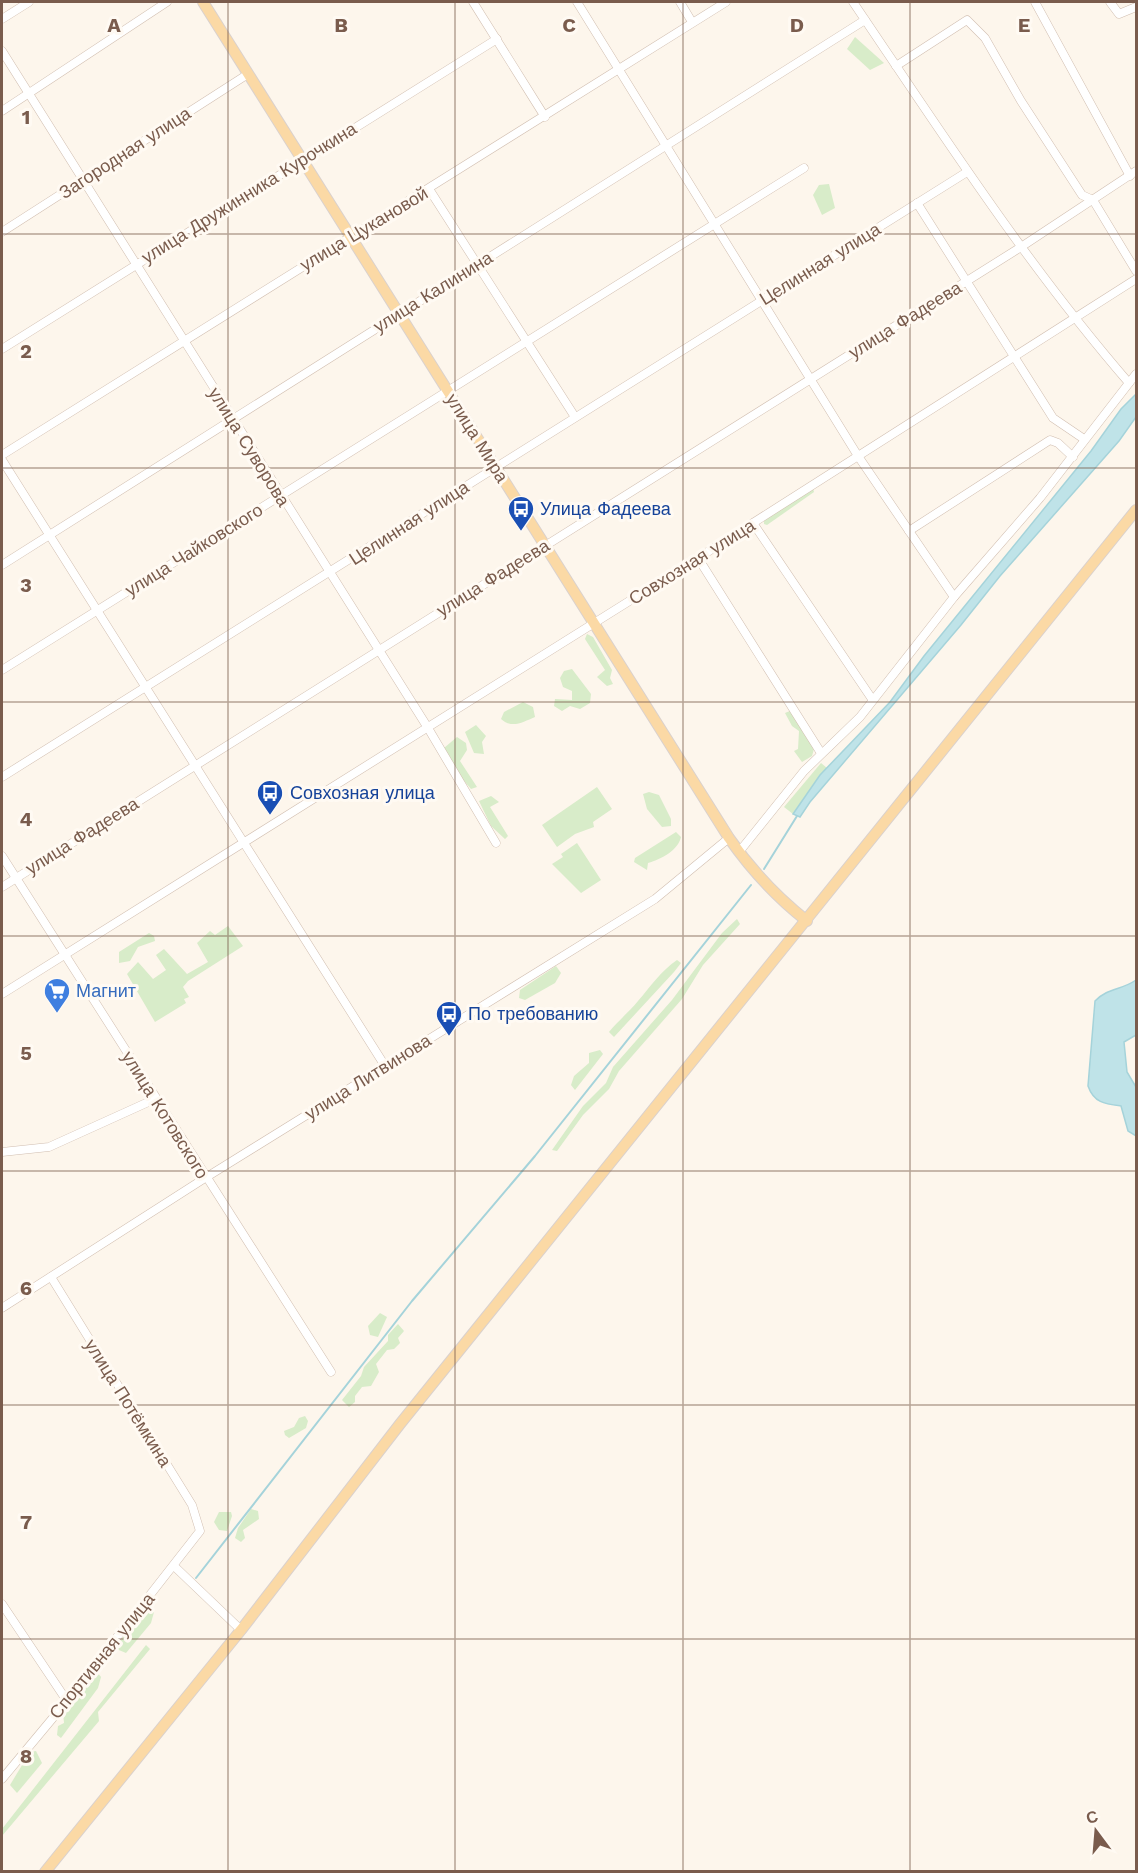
<svg xmlns="http://www.w3.org/2000/svg" width="1138" height="1873" viewBox="0 0 1138 1873" font-family="'Work Sans',sans-serif">
<style>
.green{fill:#d8ecc9}
.water{fill:#bfe3e8;stroke:#a5d3da;stroke-width:1.5}
.lines{fill:none;stroke-linecap:round;stroke-linejoin:round}
.stream{stroke:#a5d3da;stroke-width:2}
.minor-casing{stroke:#d1beb0;stroke-width:9}
.major-casing{stroke:#dad1cd;stroke-width:12}
.minor{stroke:#fff;stroke-width:8}
.major{stroke:#fbd9a5;stroke-width:10}
.grid{fill:none;stroke:#7a5c4d;stroke-width:1.5;stroke-opacity:0.55}
.labels{text-anchor:middle;stroke-width:6;stroke-linejoin:round;paint-order:stroke}
.street-label{font-size:18px;fill:#7a5c4d;stroke:#fffaf3}
.transit-label{font-size:18px;fill:#164399;stroke:#fffaf3;text-anchor:start}
.shop-label{font-size:18px;fill:#366cbe;stroke:#fffaf3;text-anchor:start}
.grid-label{font-size:20px;text-anchor:middle;font-weight:bold;fill:#7a5c4d;stroke:#fffaf3;stroke-width:6;stroke-linejoin:round;paint-order:stroke}
</style>
<rect width="100%" height="100%" fill="#fdf6ec"/>
<!-- green -->
<g class="green">
<path d="M 855,37 L 884,63 L 870,70 L 847,49 Z"/>
<path d="M 829,184 L 835,208 L 822,215 L 813,195 L 819,185 Z"/>
<path d="M 813,488 L 814,492 L 767,525 L 764,524 L 764,519 Z"/>
<path d="M 587,634 L 593,637 L 612,670 L 610,678 L 613,684 L 607,686 L 597,677 L 605,670 L 585,639 Z"/>
<path d="M 572,669 L 591,694 L 590,703 L 580,709 L 570,706 L 562,711 L 554,706 L 555,699 L 572,700 L 572,691 L 563,687 L 560,678 L 564,671 Z"/>
<path d="M 523,702 L 533,707 L 535,717 C 523,722 512,729 501,719 L 504,712 Z"/>
<path d="M 790,711 L 814,749 L 812,756 L 802,762 L 794,751 L 798,749 L 799,731 L 792,726 L 785,713 Z"/>
<path d="M 476,725 L 486,736 L 482,742 L 484,754 L 474,753 L 465,732 Z"/>
<path d="M 457,737 L 466,743 L 467,750 L 460,761 L 477,787 L 471,789 L 447,761 L 444,748 Z"/>
<path d="M 821,763 L 827,768 L 793,814 L 784,807 Z"/>
<path d="M 597,787 L 612,809 L 593,822 L 594,827 L 575,834 L 557,847 L 542,825 Z"/>
<path d="M 649,792 L 659,795 L 671,819 L 671,826 L 662,827 L 647,809 L 643,794 Z"/>
<path d="M 491,796 L 499,802 L 490,807 L 508,836 L 505,839 L 491,826 L 479,801 Z"/>
<path d="M 676,832 L 681,837 C 678,850 662,859 648,863 L 647,870 L 634,862 L 635,858 Z"/>
<path d="M 577,843 L 601,880 L 581,893 L 552,864 L 563,857 L 561,854 Z"/>
<path d="M 737,919 L 740,924 L 703,965 L 682,999 L 619,1071 L 609,1089 L 583,1115 L 557,1151 L 552,1150 L 583,1106 L 606,1083 L 613,1067 L 672,1000 L 722,933 Z"/>
<path d="M 228,926 L 243,946 L 188,981 L 183,987 L 189,997 L 184,999 L 186,1003 L 155,1022 L 127,974 L 138,962 L 153,979 L 166,970 L 156,955 L 164,949 L 187,974 L 208,962 L 197,943 L 210,931 L 215,935 Z"/>
<path d="M 149,933 L 154,936 L 155,941 L 138,947 L 130,961 L 119,963 L 119,952 Z"/>
<path d="M 677,960 L 681,963 L 674,972 L 614,1037 L 609,1032 C 618,1021 629,1012 638,1001 C 651,986 661,971 677,960 Z"/>
<path d="M 556,966 L 561,973 L 555,983 L 525,1000 L 519,998 L 520,990 Z"/>
<path d="M 600,1050 L 603,1054 L 575,1090 L 571,1085 L 574,1076 L 589,1063 L 589,1053 Z"/>
<path d="M 380,1313 L 387,1317 L 378,1337 L 370,1335 L 368,1326 Z"/>
<path d="M 398,1324 L 404,1331 L 398,1338 L 400,1343 L 394,1349 L 387,1350 L 376,1364 L 379,1372 L 371,1386 L 362,1387 L 355,1396 L 355,1402 L 349,1407 L 342,1400 L 361,1376 L 364,1367 L 388,1341 L 388,1335 Z"/>
<path d="M 305,1416 L 308,1421 L 306,1428 L 289,1438 L 285,1435 L 284,1431 L 294,1427 L 299,1418 Z"/>
<path d="M 251,1509 L 258,1511 L 259,1519 L 243,1530 L 245,1538 L 241,1542 L 235,1538 L 238,1528 Z"/>
<path d="M 219,1512 L 231,1512 L 232,1516 L 227,1531 L 219,1530 L 214,1522 Z"/>
<path d="M 148,1607 L 154,1612 L 151,1623 L 126,1653 L 114,1648 Z"/>
<path d="M 146,1645 L 150,1649 L 98,1712 L 99,1721 L 2,1836 L 2,1829 Z"/>
<path d="M 97,1672 L 101,1677 L 98,1688 L 61,1738 L 57,1735 L 58,1726 L 64,1723 L 63,1712 Z"/>
<path d="M 36,1751 L 42,1763 L 17,1793 L 10,1785 L 30,1752 Z"/>
</g>
<!-- water -->
<g class="water">
<path d="M 1136,394 L 1136,417 L 1119,441 L 1000,576 L 961,625 L 810,802 L 800,817 L 793,814 L 820,775 L 890,702 L 924,656 L 1091,451 L 1121,409 Z"/>
<path d="M 1136,980 L 1136,1035 L 1124,1042 L 1127,1072 L 1136,1087 L 1136,1136 L 1128,1131 L 1121,1106 C 1105,1104 1094,1103 1088,1086 L 1095,1001 C 1107,988 1122,990 1136,980 Z"/>
</g>
<g class="lines">
<!-- stream -->
<g class="stream">
<path d="M 764,869 L 797,816"/>
<path d="M 196,1578 L 412,1301 L 535,1156 L 751,885"/>
</g>
<!-- minor casing -->
<g class="minor-casing">
<g id="minor">
<path d="M 473,2 L 545,117"/>
<path d="M 577,2 L 858,456 L 954,597"/>
<path d="M 680,2 L 692,22"/>
<path d="M 853,2 C 941,132 1026,264 1129,383"/>
<path d="M 1035,2 L 1130,176"/>
<path d="M 1110,2 L 1119,14 L 1136,7"/>
<path d="M 2,19 L 29,2"/>
<path d="M 2,51 L 428,728 L 496,843"/>
<path d="M 896,66 L 967,20 L 985,38 L 1021,101 L 1082,195 L 1093,200 L 1136,271"/>
<path d="M 2,111 L 167,2"/>
<path d="M 429,189 L 575,417"/>
<path d="M 917,203 L 1053,418 L 1084,439"/>
<path d="M 2,232 L 248,74"/>
<path d="M 2,349 L 497,39"/>
<path d="M 2,455 L 726,2"/>
<path d="M 2,460 L 385,1066"/>
<path d="M 753,523 L 872,699"/>
<path d="M 909,531 L 1050,440 L 1058,443 L 1073,457"/>
<path d="M 698,558 L 821,753"/>
<path d="M 2,565 L 865,20"/>
<path d="M 2,670 L 804,168"/>
<path d="M 2,777 L 967,172"/>
<path d="M 739,852 L 804,771 L 860,717 L 954,597 L 1040,498 L 1136,374"/>
<path d="M 2,856 L 331,1372"/>
<path d="M 2,887 L 1021,247 L 1136,171"/>
<path d="M 2,994 L 698,558 L 1136,279"/>
<path d="M 2,1152 L 49,1147 L 155,1099"/>
<path d="M 2,1308 L 205,1178 L 655,899 L 729,838"/>
<path d="M 174,1566 L 241,1630"/>
<path d="M 2,1604 L 67,1701"/>
<path d="M 2,1779 L 67,1701 L 200,1531 L 192,1505 L 51,1277"/>
</g>
</g>
<!-- major casing -->
<g class="major-casing">
<g id="major">
<path d="M 203,2 L 729,838 C 752,871 775,896 807,921"/>
<path d="M 45,1872 L 241,1630 L 400,1424 L 1136,510"/>
</g>
</g>
<!-- minor -->
<use href="#minor" class="minor"/>
<!-- major -->
<use href="#major" class="major"/>
</g>
<!-- grid -->
<path class="grid" d="M 228,2 L 228,1872M 455,2 L 455,1872M 683,2 L 683,1872M 910,2 L 910,1872M 2,234 L 1136,234M 2,468 L 1136,468M 2,702 L 1136,702M 2,936 L 1136,936M 2,1171 L 1136,1171M 2,1405 L 1136,1405M 2,1639 L 1136,1639"/>
<!-- icons -->
<defs>
<g id="bus-pin" transform="scale(1.35)"><path d="M0 17L-7.5 6A9.5 9.5 0 1 1 7.5 6Z" fill="#1a4fb4" stroke="#fffaf3"/><path d="M-5-6H5V4H4V6H2V4H-2V6H-4V4H-5ZM-3.5-4V0h7V-4ZM-3.5 1.2v1.5H-2V1.2ZM2 1.2v1.5H3.5V1.2Z" fill="#fff"/></g>
<g id="supermarket-pin" transform="scale(1.35)"><path d="M0 17L-7.5 6A9.5 9.5 0 1 1 7.5 6Z" fill="#3f7fe0" stroke="#fffaf3"/><path d="M-6-5.5h2.5l.6 2H6L4.5 2H-2.5L-4.4-4H-6ZM-1.5 3.2a1.3 1.3 0 1 0 .1 0ZM3 3.2a1.3 1.3 0 1 0 .1 0Z" fill="#fff"/></g>
</defs>
<g fill-rule="evenodd">
<use href="#bus-pin" x="521" y="509"/>
<use href="#bus-pin" x="270" y="793"/>
<use href="#supermarket-pin" x="57" y="991"/>
<use href="#bus-pin" x="449" y="1014"/>
</g>
<g class="labels">
<!-- street labels -->
<g class="street-label">
<text transform="translate(125 153) rotate(-33)" y="6">Загородная улица</text>
<text transform="translate(249 193) rotate(-32)" y="6">улица Дружинника Курочкина</text>
<text transform="translate(364 229) rotate(-31)" y="6">улица Цукановой</text>
<text transform="translate(820 264) rotate(-32)" y="6">Целинная улица</text>
<text transform="translate(433 292) rotate(-32)" y="6">улица Калинина</text>
<text transform="translate(905 320) rotate(-32)" y="6">улица Фадеева</text>
<text transform="translate(477 438) rotate(58)" y="6">улица Мира</text>
<text transform="translate(249 447) rotate(58)" y="6">улица Суворова</text>
<text transform="translate(409 523) rotate(-33)" y="6">Целинная улица</text>
<text transform="translate(194 550) rotate(-32)" y="6">улица Чайковского</text>
<text transform="translate(692 562) rotate(-32)" y="6">Совхозная улица</text>
<text transform="translate(493 578) rotate(-32)" y="6">улица Фадеева</text>
<text transform="translate(82 836) rotate(-32)" y="6">улица Фадеева</text>
<text transform="translate(368 1077) rotate(-32)" y="6">улица Литвинова</text>
<text transform="translate(165 1115) rotate(58)" y="6">улица Котовского</text>
<text transform="translate(128 1403) rotate(58)" y="6">улица Потёмкина</text>
<text transform="translate(102 1656) rotate(-51)" y="6">Спортивная улица</text>
</g>
<!-- transit labels -->
<g class="transit-label">
<text x="540" y="515">Улица Фадеева</text>
<text x="290" y="799">Совхозная улица</text>
<text x="468" y="1020">По требованию</text>
</g>
<!-- shop labels -->
<g class="shop-label">
<text x="76" y="997">Магнит</text>
</g>
</g>
<g class="grid-label">
<text x="114" y="32">A</text>
<text x="341" y="32">B</text>
<text x="569" y="32">C</text>
<text x="797" y="32">D</text>
<text x="1024" y="32">E</text>
<text x="26" y="124">1</text>
<text x="26" y="358">2</text>
<text x="26" y="592">3</text>
<text x="26" y="826">4</text>
<text x="26" y="1060">5</text>
<text x="26" y="1295">6</text>
<text x="26" y="1529">7</text>
<text x="26" y="1763">8</text>
</g>
<!-- border -->
<rect width="1138" height="1873" fill="none" stroke="#7a5c4d" stroke-width="6"/>
<!-- north arrow -->
<g transform="translate(1096 1831) rotate(344)" stroke="#fffaf3" stroke-width="4.5" paint-order="stroke">
<path d="M0-4.5L10 22L0 15L-10 22Z" fill="#7a5c4d"/>
<text y="-9" font-size="16" font-weight="bold" text-anchor="middle" fill="#7a5c4d">С</text>
</g>
</svg>
